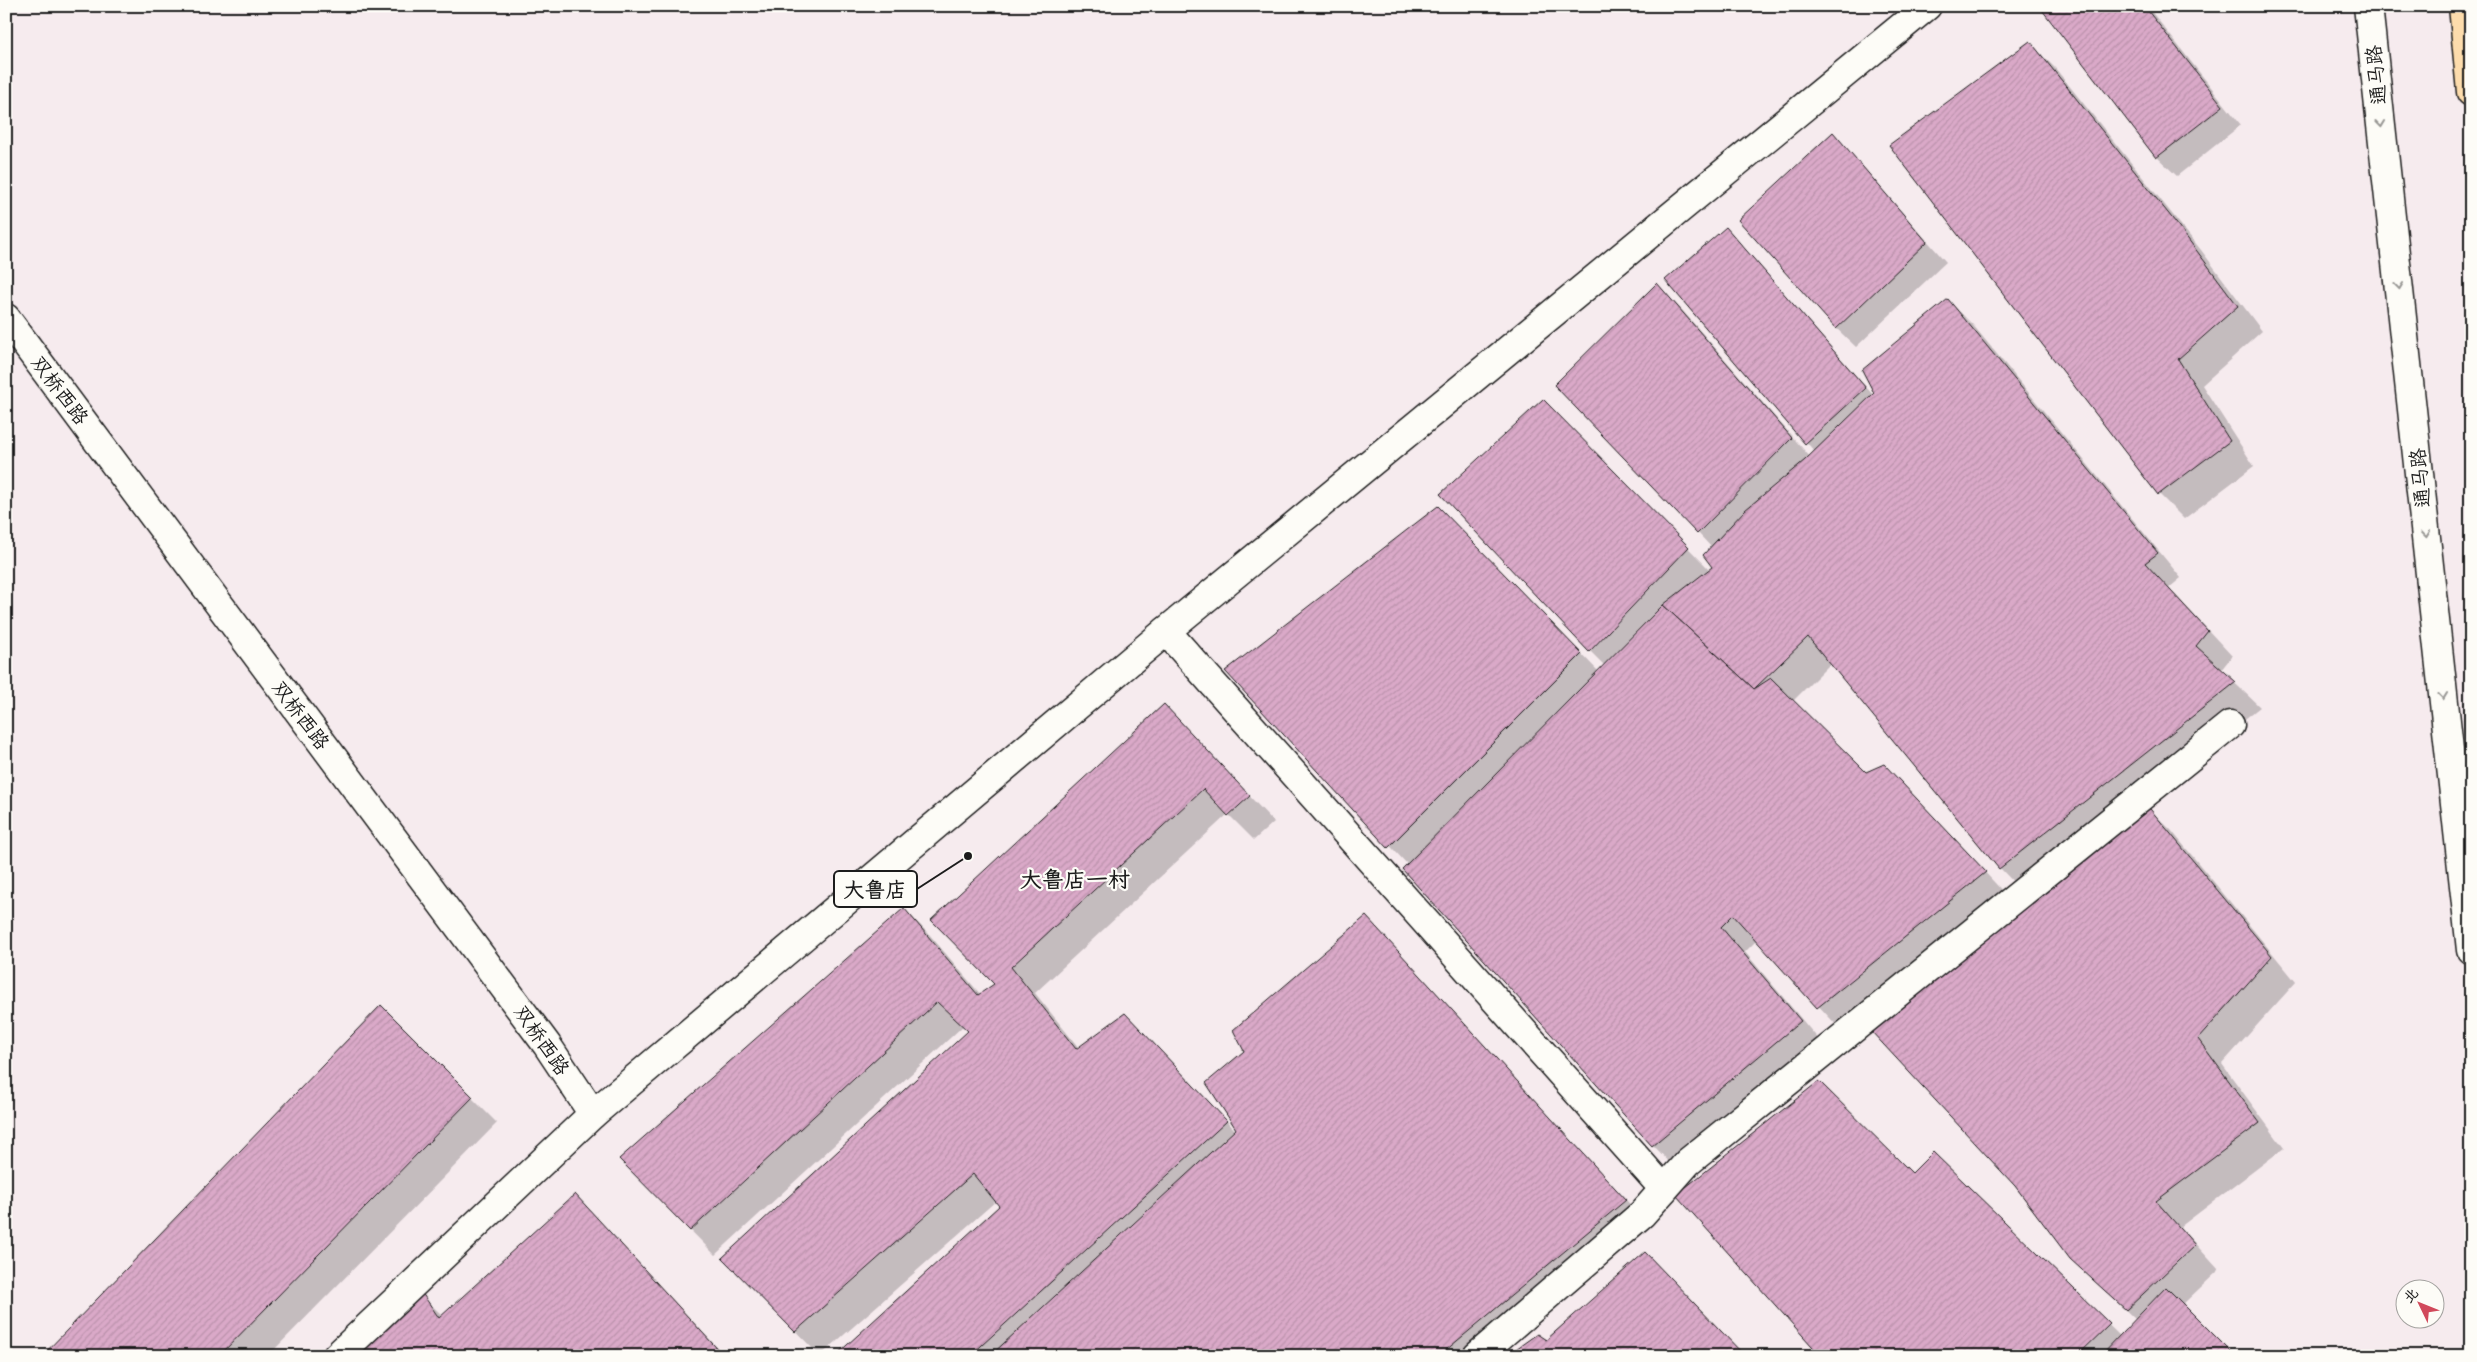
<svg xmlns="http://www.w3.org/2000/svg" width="2477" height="1362" viewBox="0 0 2477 1362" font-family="Dekko,'LXGW WenKai TC',sans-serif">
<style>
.shadow{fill:#0003}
.building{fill:url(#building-hatch);stroke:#1c1c1c}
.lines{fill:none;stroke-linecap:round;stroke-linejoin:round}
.minor-casing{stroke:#1c1c1c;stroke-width:31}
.tertiary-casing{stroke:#1c1c1c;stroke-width:31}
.trunk-casing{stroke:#1c1c1c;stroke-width:31}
.minor{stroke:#fdfcf7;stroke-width:28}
.tertiary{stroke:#fdfcf7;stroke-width:28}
.trunk{stroke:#fddcac;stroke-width:28}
.oneway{stroke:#989794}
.labels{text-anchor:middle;stroke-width:4.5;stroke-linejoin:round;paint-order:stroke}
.street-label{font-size:20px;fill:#1c1c1c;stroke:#fdfcf7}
.quarter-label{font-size:22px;font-weight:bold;fill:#1c1c1c;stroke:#fdfcf7}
.leader{fill:none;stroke:#1c1c1c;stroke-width:2}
.callout-dot{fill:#1c1c1c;stroke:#fdfcf7;stroke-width:2}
.callout{fill:#fdfcf7;stroke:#1c1c1c;stroke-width:2}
.callout-label{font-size:21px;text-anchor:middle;font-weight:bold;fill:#1c1c1c}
</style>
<defs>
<pattern id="building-hatch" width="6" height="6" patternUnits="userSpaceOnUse" patternTransform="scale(1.25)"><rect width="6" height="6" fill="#daa9c8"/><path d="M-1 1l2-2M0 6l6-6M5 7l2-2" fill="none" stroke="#ba91ab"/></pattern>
</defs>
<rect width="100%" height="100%" fill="#f6ebee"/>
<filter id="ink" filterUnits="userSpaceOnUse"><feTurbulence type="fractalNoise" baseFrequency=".02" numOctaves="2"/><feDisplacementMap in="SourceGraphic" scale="10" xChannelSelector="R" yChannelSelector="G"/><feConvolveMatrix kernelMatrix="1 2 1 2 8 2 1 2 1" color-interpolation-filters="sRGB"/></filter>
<g filter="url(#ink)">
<!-- shadow -->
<g class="shadow">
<path d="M 2040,6 L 2147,6 L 2241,125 L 2177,176 L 2157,157 Z"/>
<path d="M 2030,43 L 2055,68 L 2201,250 L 2262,331 L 2202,385 L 2254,466 L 2184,519 L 2159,494 Z"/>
<path d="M 1833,134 L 1946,262 L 1856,347 L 1836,328 Z"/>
<path d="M 1726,228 L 1873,395 L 1948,300 L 1973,325 L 2181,578 L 2169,588 L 2232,656 L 2221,670 L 2260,707 L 2024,893 L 2000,868 L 1831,663 L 1793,701 L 1866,773 L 1908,790 L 2009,898 L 1843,1032 L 1757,940 L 1745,952 L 1825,1047 L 1677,1170 L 1653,1145 L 1408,865 L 1227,671 L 1463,532 L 1599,672 L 1605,666 L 1590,651 L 1543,401 L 1710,570 L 1713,567 L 1712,548 L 1698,533 L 1657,285 L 1682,310 L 1810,457 L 1815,452 L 1667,280 Z"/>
<path d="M 1164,706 L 1274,822 L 1254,840 L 1228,814 L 1035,993 L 1079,1048 L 1125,1014 L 1236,1131 L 1246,1051 L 1366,917 L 1650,1226 L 1493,1356 L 837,1356 L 1000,1206 L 996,1201 L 820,1356 L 724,1258 L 969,1032 L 963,1026 L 715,1255 L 620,1159 L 904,909 L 929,934 L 981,995 L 996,984 Z"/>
<path d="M 2146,806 L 2171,830 L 2296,982 L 2222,1064 L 2284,1148 L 2180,1227 L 2219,1270 L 2182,1305 L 2234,1356 L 1823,1356 L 1912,1175 L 1933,1154 L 2121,1337 L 2136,1320 L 2071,1258 Z"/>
<path d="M 381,1007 L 497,1123 L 268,1356 L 43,1356 Z"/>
<path d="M 575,1196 L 725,1356 L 356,1356 L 421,1295 L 443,1316 Z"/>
</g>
<!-- building -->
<g class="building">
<path d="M 2039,6 L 2144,6 L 2223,106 L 2156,158 Z"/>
<path d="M 2030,41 L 2176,223 L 2238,306 L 2178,359 L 2230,441 L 2158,495 L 1889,145 Z"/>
<path d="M 1833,132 L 1927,242 L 1836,329 L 1738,220 Z"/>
<path d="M 1726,227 L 1866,388 L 1805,444 L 1665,280 Z"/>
<path d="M 1657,283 L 1792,438 L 1697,534 L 1554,385 Z"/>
<path d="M 1948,299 L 2158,553 L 2145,563 L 2208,631 L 2196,646 L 2236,682 L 1999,869 L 1808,637 L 1754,689 L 1663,605 L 1712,567 L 1703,555 L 1745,510 L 1805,460 L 1874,393 L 1862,370 Z"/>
<path d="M 1543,399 L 1689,547 L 1589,652 L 1440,494 Z"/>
<path d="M 1438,506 L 1582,654 L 1388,848 L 1225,671 Z"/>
<path d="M 1663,605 L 1754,689 L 1771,678 L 1866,772 L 1884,764 L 1986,872 L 1817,1008 L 1733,915 L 1721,927 L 1801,1021 L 1652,1146 L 1402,869 Z"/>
<path d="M 1164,704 L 1250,796 L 1228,816 L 1203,789 L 1011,967 L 1076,1049 L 1125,1013 L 1227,1121 L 970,1356 L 835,1356 L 999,1206 L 973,1174 L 795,1332 L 722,1258 L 968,1031 L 937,1002 L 690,1231 L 619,1159 L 904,908 L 978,995 L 994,984 L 931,920 Z"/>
<path d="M 2146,804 L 2272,956 L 2198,1039 L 2260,1123 L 2156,1201 L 2195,1245 L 2126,1310 L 2070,1259 L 2015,1186 L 1870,1030 Z"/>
<path d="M 1366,916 L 1626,1200 L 1439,1356 L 990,1356 L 1236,1129 L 1206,1083 L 1244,1051 L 1233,1030 Z"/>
<path d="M 381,1005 L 473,1097 L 219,1356 L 42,1356 Z"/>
<path d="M 1819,1081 L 1912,1173 L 1933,1152 L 2110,1324 L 2077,1356 L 1821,1356 L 1676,1195 Z"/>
<path d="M 575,1194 L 724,1356 L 354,1356 L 422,1293 L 439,1318 Z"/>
<path d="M 1645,1252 L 1745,1356 L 1506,1356 L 1537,1334 L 1546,1340 Z"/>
<path d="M 2166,1287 L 2231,1352 L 2231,1356 L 2100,1356 Z"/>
</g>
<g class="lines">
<!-- minor casing -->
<g class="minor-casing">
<g id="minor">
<path d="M 6,318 L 547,1045 L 593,1114"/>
<path d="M 1166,631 L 1664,1189"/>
<path d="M 337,1356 L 593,1114 L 1166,631 L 1927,6"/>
<path d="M 1477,1356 L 1642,1214 L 1688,1162 L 2230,725"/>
</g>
</g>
<!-- tertiary casing -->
<g class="tertiary-casing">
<path id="tertiary" d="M 2368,6 L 2471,950"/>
</g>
<!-- trunk casing -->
<g class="trunk-casing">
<path id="trunk" d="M 2463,6 L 2471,92"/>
</g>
<!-- minor -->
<use href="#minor" class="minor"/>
<!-- tertiary -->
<use href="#tertiary" class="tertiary"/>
<!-- trunk -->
<use href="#trunk" class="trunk"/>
</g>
<!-- one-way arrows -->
<defs><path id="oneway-chevron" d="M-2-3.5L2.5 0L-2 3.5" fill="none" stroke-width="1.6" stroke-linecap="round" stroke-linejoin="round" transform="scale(1.25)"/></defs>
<g class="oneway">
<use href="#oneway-chevron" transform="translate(2381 124) rotate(84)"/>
<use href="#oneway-chevron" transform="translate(2399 286) rotate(84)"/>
<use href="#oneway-chevron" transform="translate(2426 534) rotate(84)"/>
<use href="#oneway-chevron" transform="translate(2443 696) rotate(84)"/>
</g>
</g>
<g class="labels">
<!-- street labels -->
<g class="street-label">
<text transform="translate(2376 75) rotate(-96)" y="7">通马路</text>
<text transform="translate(60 390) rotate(53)" y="7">双桥西路</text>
<text transform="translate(2420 478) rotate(-96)" y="7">通马路</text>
<text transform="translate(301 715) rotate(53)" y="7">双桥西路</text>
<text transform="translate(542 1040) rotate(55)" y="7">双桥西路</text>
</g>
<!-- quarter labels -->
<g class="quarter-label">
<text x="1075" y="887">大鲁店一村</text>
</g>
</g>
<!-- callouts -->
<path class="leader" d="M968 856L917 889"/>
<circle class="callout-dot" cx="968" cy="856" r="5"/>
<rect class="callout" x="834" y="871" width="83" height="36" rx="5"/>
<g class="callout-label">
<text x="875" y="897">大鲁店</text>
</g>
<!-- margin -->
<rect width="2477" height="1362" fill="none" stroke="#fdfcf7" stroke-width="25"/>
<rect x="12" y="12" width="2452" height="1337" fill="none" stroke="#1c1c1c" stroke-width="2" filter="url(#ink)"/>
<!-- north arrow -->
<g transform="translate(2420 1304) rotate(313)"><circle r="24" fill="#fdfcf7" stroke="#a3a29f"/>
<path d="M0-4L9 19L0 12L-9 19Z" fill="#d1495b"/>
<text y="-8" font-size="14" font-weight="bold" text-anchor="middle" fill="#1c1c1c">北</text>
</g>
</svg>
